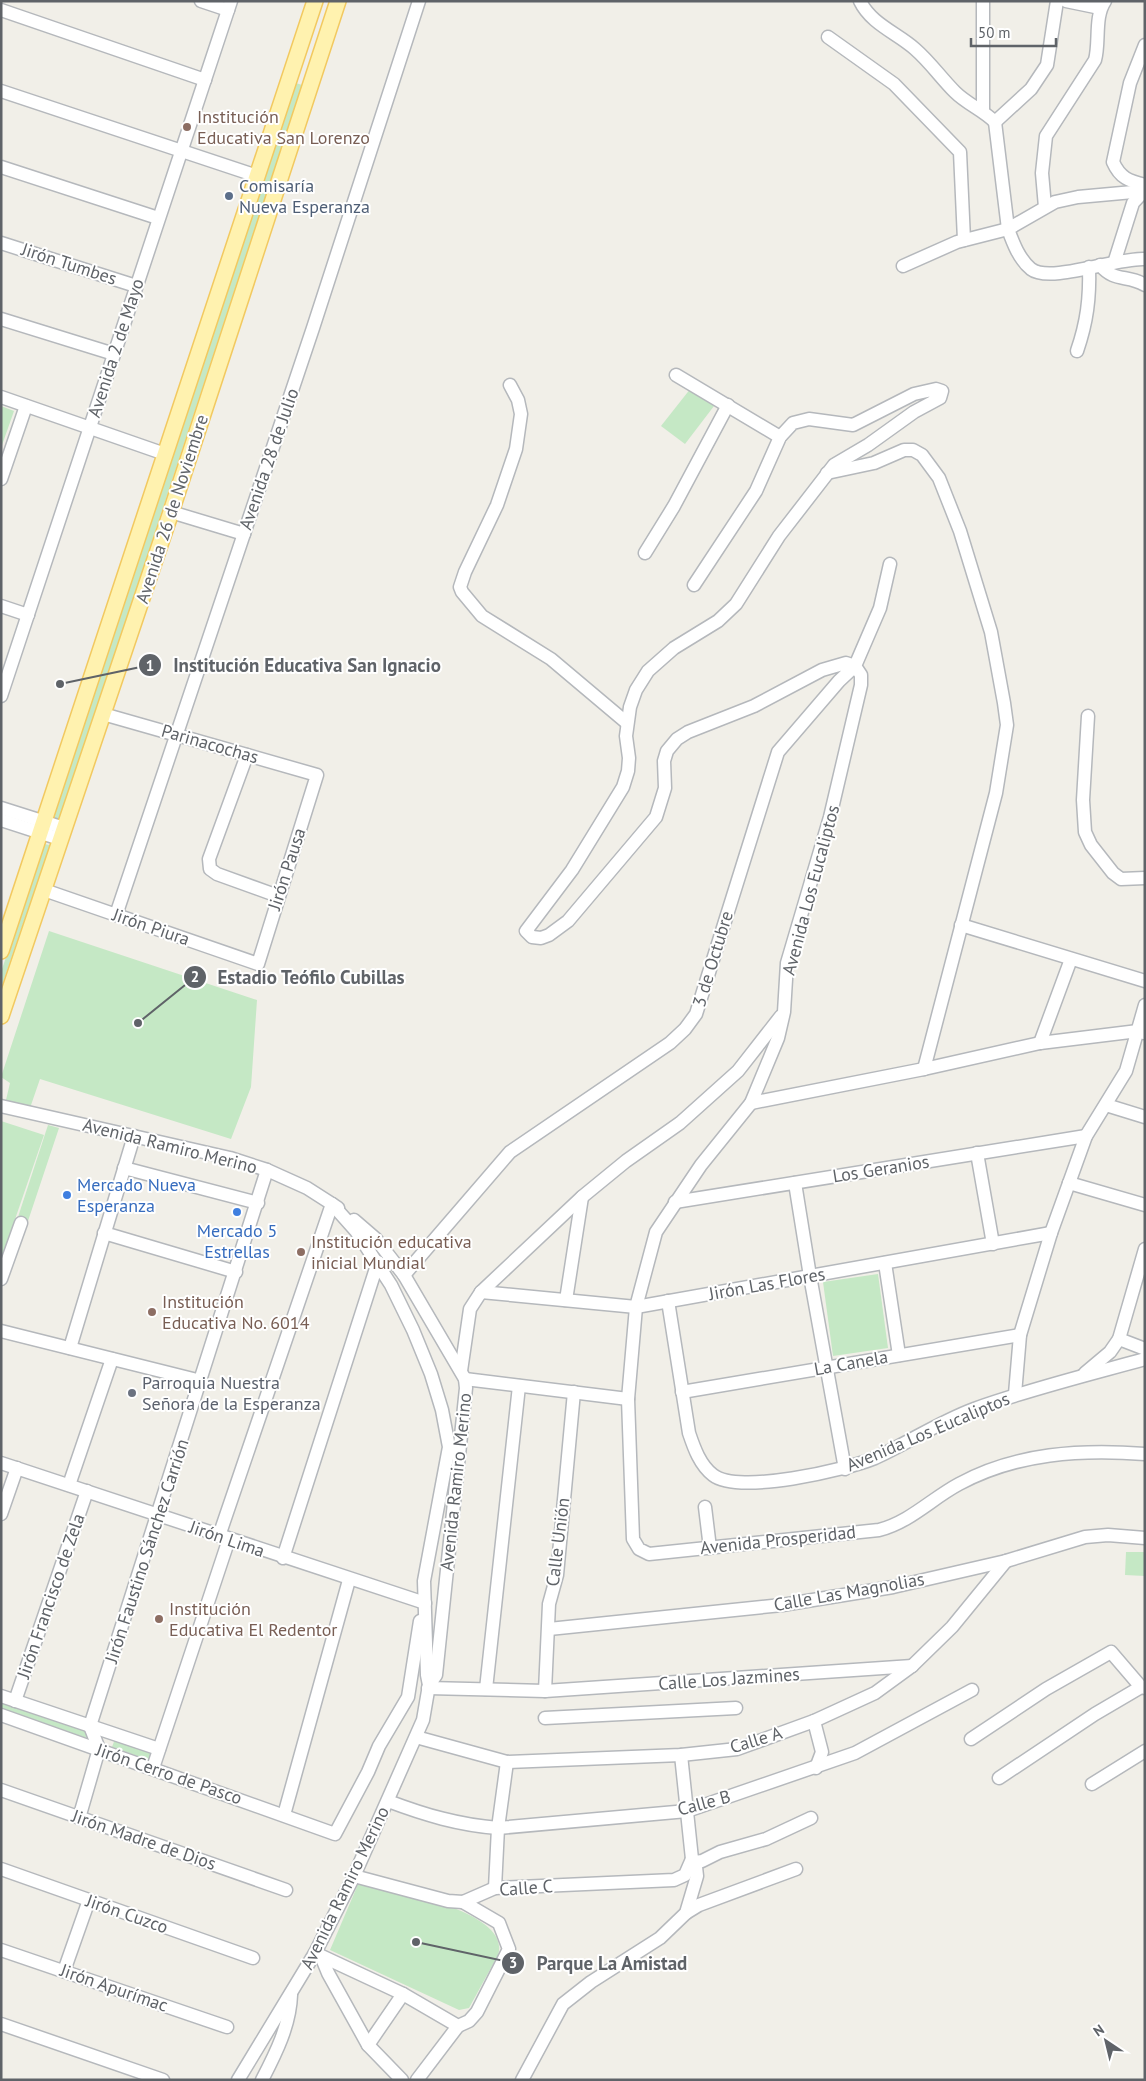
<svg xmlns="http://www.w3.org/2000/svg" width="1146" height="2081" viewBox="0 0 1146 2081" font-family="'PT Sans',sans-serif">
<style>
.green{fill:#c5e8c5}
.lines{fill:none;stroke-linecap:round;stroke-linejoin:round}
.minor-casing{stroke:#b5b8bc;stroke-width:15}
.major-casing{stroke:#f2c960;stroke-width:18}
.minor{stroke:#fff;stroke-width:12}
.major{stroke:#fff2af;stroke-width:15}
.education-dot{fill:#8d6e63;stroke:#fff;stroke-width:2}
.service-dot{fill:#5c6f8a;stroke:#fff;stroke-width:2}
.shop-dot{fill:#3f7fe0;stroke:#fff;stroke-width:2}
.worship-dot{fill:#6b7280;stroke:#fff;stroke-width:2}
.labels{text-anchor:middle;stroke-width:4;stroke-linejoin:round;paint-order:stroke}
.education-label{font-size:18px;fill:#785e54;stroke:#fff;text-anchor:start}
.service-label{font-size:18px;fill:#4e5e75;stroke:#fff;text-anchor:start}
.street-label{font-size:18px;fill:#5f6368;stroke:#fff}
.shop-label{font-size:18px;fill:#366cbe;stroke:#fff;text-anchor:start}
.worship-label{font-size:18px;fill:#5b616d;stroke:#fff;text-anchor:start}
.leader{fill:none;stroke:#5f6368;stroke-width:2}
.callout-dot{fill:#5f6368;stroke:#fff;stroke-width:2}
.mark-label{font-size:15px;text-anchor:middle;font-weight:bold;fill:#fff}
.callout-label{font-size:19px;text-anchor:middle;font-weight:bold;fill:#5f6368;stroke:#fff;stroke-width:4;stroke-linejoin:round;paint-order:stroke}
</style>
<rect width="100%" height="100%" fill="#f1efe8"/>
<!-- green -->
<g class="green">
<path d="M 296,83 L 302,85 L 59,824 L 52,822 Z"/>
<path d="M 691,388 L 714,406 L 685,444 L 661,426 Z"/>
<path d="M 1,406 L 14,411 L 1,448 Z"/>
<path d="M 44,844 L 50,845 L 1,988 L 1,972 Z"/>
<path d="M 49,931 L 257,1000 L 251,1087 L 231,1139 L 40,1079 L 30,1108 L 6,1100 L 10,1083 L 1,1077 Z"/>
<path d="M 1,1121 L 44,1135 L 1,1260 Z"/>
<path d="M 48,1125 L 59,1128 L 28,1221 L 18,1217 Z"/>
<path d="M 878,1274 L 888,1348 L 833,1356 L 823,1282 Z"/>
<path d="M 1126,1552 L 1145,1552 L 1145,1576 L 1125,1575 Z"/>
<path d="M 1,1701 L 89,1732 L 90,1739 L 1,1710 Z"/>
<path d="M 115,1739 L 152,1752 L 149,1760 L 112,1747 Z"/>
<path d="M 359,1882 C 387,1890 513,1910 498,1955 L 469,2008 L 459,2010 L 330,1950 Z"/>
</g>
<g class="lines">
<!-- minor casing -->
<g class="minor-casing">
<g id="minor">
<path d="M 201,1 L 228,10"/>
<path d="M 860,1 C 871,24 897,33 915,49 C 930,62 941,78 955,92 C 967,104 983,110 995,122"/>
<path d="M 983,1 L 983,110"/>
<path d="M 1066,1 L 1100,8"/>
<path d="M 1,10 L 205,80"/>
<path d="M 828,37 L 894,84 L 960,152 L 964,240"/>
<path d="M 1145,45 L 1130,83 L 1113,162 C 1120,178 1129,181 1145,185"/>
<path d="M 1,91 L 257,176"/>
<path d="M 995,122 L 1008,229 C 1013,243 1019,259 1031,269 C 1050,284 1118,257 1145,259"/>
<path d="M 995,122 L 1031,89 L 1047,65 L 1057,1"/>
<path d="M 1,167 L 158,218"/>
<path d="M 1045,207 L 1042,173 L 1046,136 L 1095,60 C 1100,42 1094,17 1105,1"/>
<path d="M 1,243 L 136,286"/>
<path d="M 1115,260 L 1133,203 L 1145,190"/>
<path d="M 1100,265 C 1115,283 1127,274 1145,285"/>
<path d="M 903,266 L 957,242 L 1008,229 L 1055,202 L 1078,197 L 1144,191"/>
<path d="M 1,319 L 114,354"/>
<path d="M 1077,351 C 1087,322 1090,298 1089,267"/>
<path d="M 676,375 L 780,437"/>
<path d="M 510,385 L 518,400 L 521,414 L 516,449 L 497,505 L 465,572 L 460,587 L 462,592 L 482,616 L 551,659 L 627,723"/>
<path d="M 1,397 L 165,454"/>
<path d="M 827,473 L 874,463 L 904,450 L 913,450 L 922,455 L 939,478 L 960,531 L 991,632 L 1004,703 L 1007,725 L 996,793 L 924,1069"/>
<path d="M 1,479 L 26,406"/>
<path d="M 171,512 L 244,534"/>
<path d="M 645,553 L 674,506 L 728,405"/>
<path d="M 890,564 L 880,608 L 855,666 L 861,675 L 861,685 L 830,817 L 787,963 L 784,1012 L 778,1038 L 751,1103 L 701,1165 L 656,1232 L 636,1307 L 628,1399 L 633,1539 L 639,1549 L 649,1554 L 879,1530 C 910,1522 931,1499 959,1484 C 1016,1453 1081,1449 1145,1454"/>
<path d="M 1,606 L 28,615"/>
<path d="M 1,696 L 231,1"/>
<path d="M 1088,716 L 1083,800 L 1085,832 L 1091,845 L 1113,873 L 1121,879 L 1145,878"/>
<path d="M 247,755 L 209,859 L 210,869 L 217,874 L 278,896"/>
<path d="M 1,808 L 64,828"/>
<path d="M 1,820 L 60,839"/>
<path d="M 44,890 L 258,964 L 317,775 L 103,714"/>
<path d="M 116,915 L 313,328 L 419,1"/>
<path d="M 961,925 L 1145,981"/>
<path d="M 1040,1043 L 1071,959"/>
<path d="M 751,1103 L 924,1069 L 1040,1043 L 1138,1031 L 1144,1033"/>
<path d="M 1106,1105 L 1145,1117"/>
<path d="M 1,1106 L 230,1158 L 267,1170 L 307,1188 L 332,1204 L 356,1231 L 391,1285 L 413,1330 L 431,1374 L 442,1410 L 449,1447 L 424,1581 L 427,1675 L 429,1685 L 423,1720 L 354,1876 L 315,1953 L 238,2080"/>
<path d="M 977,1153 L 993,1244"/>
<path d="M 124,1168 L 258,1203"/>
<path d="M 795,1183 L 810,1276 L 845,1469"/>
<path d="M 1069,1183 L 1145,1205"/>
<path d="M 675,1202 L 1086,1136"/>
<path d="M 354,1220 L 376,1239 L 404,1275 L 465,1379 L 466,1388 L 436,1675 L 429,1685"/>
<path d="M 104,1233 L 236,1272"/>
<path d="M 885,1263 L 899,1355"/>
<path d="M 404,1275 L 510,1152 L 670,1043 L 685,1029 L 696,1014 L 778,752 L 839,681 L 855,666 L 846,663 L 822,670 L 754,706 L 688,732 L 677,739 L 667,751 L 664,761 L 665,788 L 656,817 L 568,921 L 549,935 L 541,938 L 532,937 L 526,931 L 572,870 L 623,787 L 628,771 L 629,758 L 626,736 L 630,707 L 636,690 L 648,671 L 674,648 L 718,621 L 736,604 L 779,536 L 834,465 L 868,445 L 914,412 L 940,398 L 942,391 L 936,389 L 914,394 L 853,425 L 809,419 L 793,423 L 780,437 L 756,491 L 694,585"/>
<path d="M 1,1279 L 21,1223"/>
<path d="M 481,1292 L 636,1307 L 1051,1233"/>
<path d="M 566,1300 L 582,1197"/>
<path d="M 668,1301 L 689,1433 C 694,1448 700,1465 713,1475 C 738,1495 846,1470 875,1458 C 908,1443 939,1422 974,1409 C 1030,1389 1087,1375 1145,1359"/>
<path d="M 1,1331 L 201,1381"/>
<path d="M 1119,1339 L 1145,1349"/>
<path d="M 70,1348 L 134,1136"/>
<path d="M 461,1371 L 470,1309 L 481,1292 L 582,1197 L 626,1161 L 680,1123 L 738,1071 L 781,1016"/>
<path d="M 1085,1373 L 1110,1352 L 1119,1339 L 1145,1249"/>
<path d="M 465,1379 L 628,1399"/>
<path d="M 682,1392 L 1020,1335"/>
<path d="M 1015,1394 L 1020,1335 L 1051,1233 L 1086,1136 L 1126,1071 L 1145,1005"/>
<path d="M 1,1463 L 425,1603"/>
<path d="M 69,1485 L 112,1359"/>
<path d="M 705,1507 L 710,1548"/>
<path d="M 1,1514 L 17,1468"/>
<path d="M 219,1536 L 332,1204 L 338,1208"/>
<path d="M 283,1558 L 378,1262"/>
<path d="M 549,1629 L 782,1605 L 893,1587 L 1006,1561 L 1085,1537 L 1108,1535 L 1145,1538"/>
<path d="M 428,1688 L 545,1691 L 912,1666"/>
<path d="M 486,1689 L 519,1386"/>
<path d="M 545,1691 L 549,1604 L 557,1575 L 574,1392"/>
<path d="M 1,1696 L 159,1749"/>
<path d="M 15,1701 L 87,1491"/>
<path d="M 1,1715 L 335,1834 L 368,1772 L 379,1746 L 408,1697 L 420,1621"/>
<path d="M 545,1718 L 736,1708"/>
<path d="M 814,1721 L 822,1752 L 816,1768"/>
<path d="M 416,1737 L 507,1762 L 681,1755 L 737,1749 L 814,1721 L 875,1693 L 912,1666 L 952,1627 L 1006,1561"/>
<path d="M 971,1739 L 1046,1689 L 1111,1652 L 1141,1687"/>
<path d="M 153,1768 L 229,1539"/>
<path d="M 999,1778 L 1095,1714 L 1141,1687 L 1145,1688"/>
<path d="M 1092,1784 L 1145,1751"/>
<path d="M 1,1790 L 286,1890"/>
<path d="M 388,1801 C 425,1815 459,1825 498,1828 L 687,1811 L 855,1753 L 972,1690"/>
<path d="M 284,1815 L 349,1580"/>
<path d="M 79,1818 L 99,1749 L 90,1726 L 267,1170"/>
<path d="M 1,1869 L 253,1958"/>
<path d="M 354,1876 L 448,1901 L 463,1902 L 495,1888 L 674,1880 L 685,1875 L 692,1859 L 696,1862 L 702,1861 L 720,1852 L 766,1839 L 811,1818"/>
<path d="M 495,1888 L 498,1828 L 507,1762"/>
<path d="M 686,1913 L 699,1905 L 796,1869"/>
<path d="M 1,1950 L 227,2027"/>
<path d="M 315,1953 L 403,1994 L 458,2026 L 469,2021 L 477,2012 L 509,1949 L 499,1923 L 463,1902"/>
<path d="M 321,1956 L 328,1973 L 368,2045 L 402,2080"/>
<path d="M 64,1971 L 89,1900"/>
<path d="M 1,2024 L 163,2080"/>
<path d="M 368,2045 L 403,1994"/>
<path d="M 262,2080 C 276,2053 290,2025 291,1995"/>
<path d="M 417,2080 L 458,2026"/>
<path d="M 522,2080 L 563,2004 L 591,1982 L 660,1938 L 686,1913 L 697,1876 L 696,1867 L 692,1859 L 681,1755"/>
</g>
</g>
<!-- major casing -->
<g class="major-casing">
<g id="major">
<path d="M 1,951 L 315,1"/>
<path d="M 1,1016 L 171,512 L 338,1"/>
</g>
</g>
<!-- minor -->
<use href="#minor" class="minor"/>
<!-- major -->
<use href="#major" class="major"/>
</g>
<!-- markers -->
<g class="education-dot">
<circle cx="187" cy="127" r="5"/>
<circle cx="301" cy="1252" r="5"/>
<circle cx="152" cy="1312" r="5"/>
<circle cx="159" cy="1619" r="5"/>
</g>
<circle class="service-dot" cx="229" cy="196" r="5"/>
<g class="shop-dot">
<circle cx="67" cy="1195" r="5"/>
<circle cx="237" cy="1212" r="5"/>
</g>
<circle class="worship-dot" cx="132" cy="1393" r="5"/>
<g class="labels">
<!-- education labels -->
<g class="education-label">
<text x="197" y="123">Institución<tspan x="197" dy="21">Educativa San Lorenzo</tspan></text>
<text x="311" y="1248">Institución educativa<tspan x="311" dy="21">inicial Mundial</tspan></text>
<text x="162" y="1308">Institución<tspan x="162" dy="21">Educativa No. 6014</tspan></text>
<text x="169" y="1615">Institución<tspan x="169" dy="21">Educativa El Redentor</tspan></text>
</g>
<!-- service labels -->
<g class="service-label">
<text x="239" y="192">Comisaría<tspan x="239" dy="21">Nueva Esperanza</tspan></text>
</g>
<!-- street labels -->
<g class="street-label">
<text transform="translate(69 264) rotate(18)" y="6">Jirón Tumbes</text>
<text transform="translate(116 348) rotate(-72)" y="6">Avenida 2 de Mayo</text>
<text transform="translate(269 459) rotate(-71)" y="6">Avenida 28 de Julio</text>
<text transform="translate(172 509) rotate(-72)" y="6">Avenida 26 de Noviembre</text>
<text transform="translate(210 744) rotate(16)" y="6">Parinacochas</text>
<text transform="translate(287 869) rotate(-72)" y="6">Jirón Pausa</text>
<text transform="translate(811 890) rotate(-75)" y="6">Avenida Los Eucaliptos</text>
<text transform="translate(151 927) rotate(19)" y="6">Jirón Piura</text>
<text transform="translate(713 959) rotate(-73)" y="6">3 de Octubre</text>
<text transform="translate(170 1146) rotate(14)" y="6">Avenida Ramiro Merino</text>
<text transform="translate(881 1169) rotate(-9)" y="6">Los Geranios</text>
<text transform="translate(767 1284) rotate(-10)" y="6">Jirón Las Flores</text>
<text transform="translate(851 1363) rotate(-10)" y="6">La Canela</text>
<text transform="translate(928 1432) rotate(-23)" y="6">Avenida Los Eucaliptos</text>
<text transform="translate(456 1482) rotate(-84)" y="6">Avenida Ramiro Merino</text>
<text transform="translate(227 1539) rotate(19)" y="6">Jirón Lima</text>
<text transform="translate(778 1540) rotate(-6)" y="6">Avenida Prosperidad</text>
<text transform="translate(558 1542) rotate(-83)" y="6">Calle Unión</text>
<text transform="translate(147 1551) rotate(-72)" y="6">Jirón Faustino Sánchez Carrión</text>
<text transform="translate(849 1592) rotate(-10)" y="6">Calle Las Magnolias</text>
<text transform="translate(51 1596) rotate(-71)" y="6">Jirón Francisco de Zela</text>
<text transform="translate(729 1679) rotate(-4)" y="6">Calle Los Jazmines</text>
<text transform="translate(756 1740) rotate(-17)" y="6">Calle A</text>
<text transform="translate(169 1774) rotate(19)" y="6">Jirón Cerro de Pasco</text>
<text transform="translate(704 1803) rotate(-15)" y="6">Calle B</text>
<text transform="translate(144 1840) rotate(19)" y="6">Jirón Madre de Dios</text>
<text transform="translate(345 1888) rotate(-64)" y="6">Avenida Ramiro Merino</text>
<text transform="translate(526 1888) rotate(-4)" y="6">Calle C</text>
<text transform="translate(127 1914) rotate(19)" y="6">Jirón Cuzco</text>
<text transform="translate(114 1988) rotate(19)" y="6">Jirón Apurímac</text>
</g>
<!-- shop labels -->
<g class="shop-label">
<text x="77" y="1191">Mercado Nueva<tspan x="77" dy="21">Esperanza</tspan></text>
<text x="237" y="1237" text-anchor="middle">Mercado 5<tspan x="237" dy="21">Estrellas</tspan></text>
</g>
<!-- worship labels -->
<g class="worship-label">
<text x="142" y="1389">Parroquia Nuestra<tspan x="142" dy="21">Señora de la Esperanza</tspan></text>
</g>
</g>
<!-- callouts -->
<path class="leader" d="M60 684L150 665M138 1023L195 977M416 1942L513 1963"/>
<g class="callout-dot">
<circle cx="60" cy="684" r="5"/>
<circle cx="138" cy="1023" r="5"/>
<circle cx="416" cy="1942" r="5"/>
<circle cx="150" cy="665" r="12"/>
<circle cx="195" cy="977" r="12"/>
<circle cx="513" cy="1963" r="12"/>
</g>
<g class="mark-label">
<text x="150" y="671">1</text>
<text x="195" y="982">2</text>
<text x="513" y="1968">3</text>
</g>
<g class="callout-label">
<text x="307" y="672">Institución Educativa San Ignacio</text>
<text x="311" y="984">Estadio Teófilo Cubillas</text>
<text x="612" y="1970">Parque La Amistad</text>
</g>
<!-- border -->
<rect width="1146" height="2081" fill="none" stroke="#5f6368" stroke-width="5"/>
<!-- north arrow -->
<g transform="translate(1106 2041) rotate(325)" stroke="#ffffff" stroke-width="4" paint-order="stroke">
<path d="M0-4L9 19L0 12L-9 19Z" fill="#5f6368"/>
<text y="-8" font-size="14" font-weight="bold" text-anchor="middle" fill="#5f6368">N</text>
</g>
<!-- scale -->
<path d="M971 38v8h85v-8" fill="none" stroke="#5f6368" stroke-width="2.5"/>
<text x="978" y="38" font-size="15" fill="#5f6368" stroke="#ffffff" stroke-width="4" paint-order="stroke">50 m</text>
</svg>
